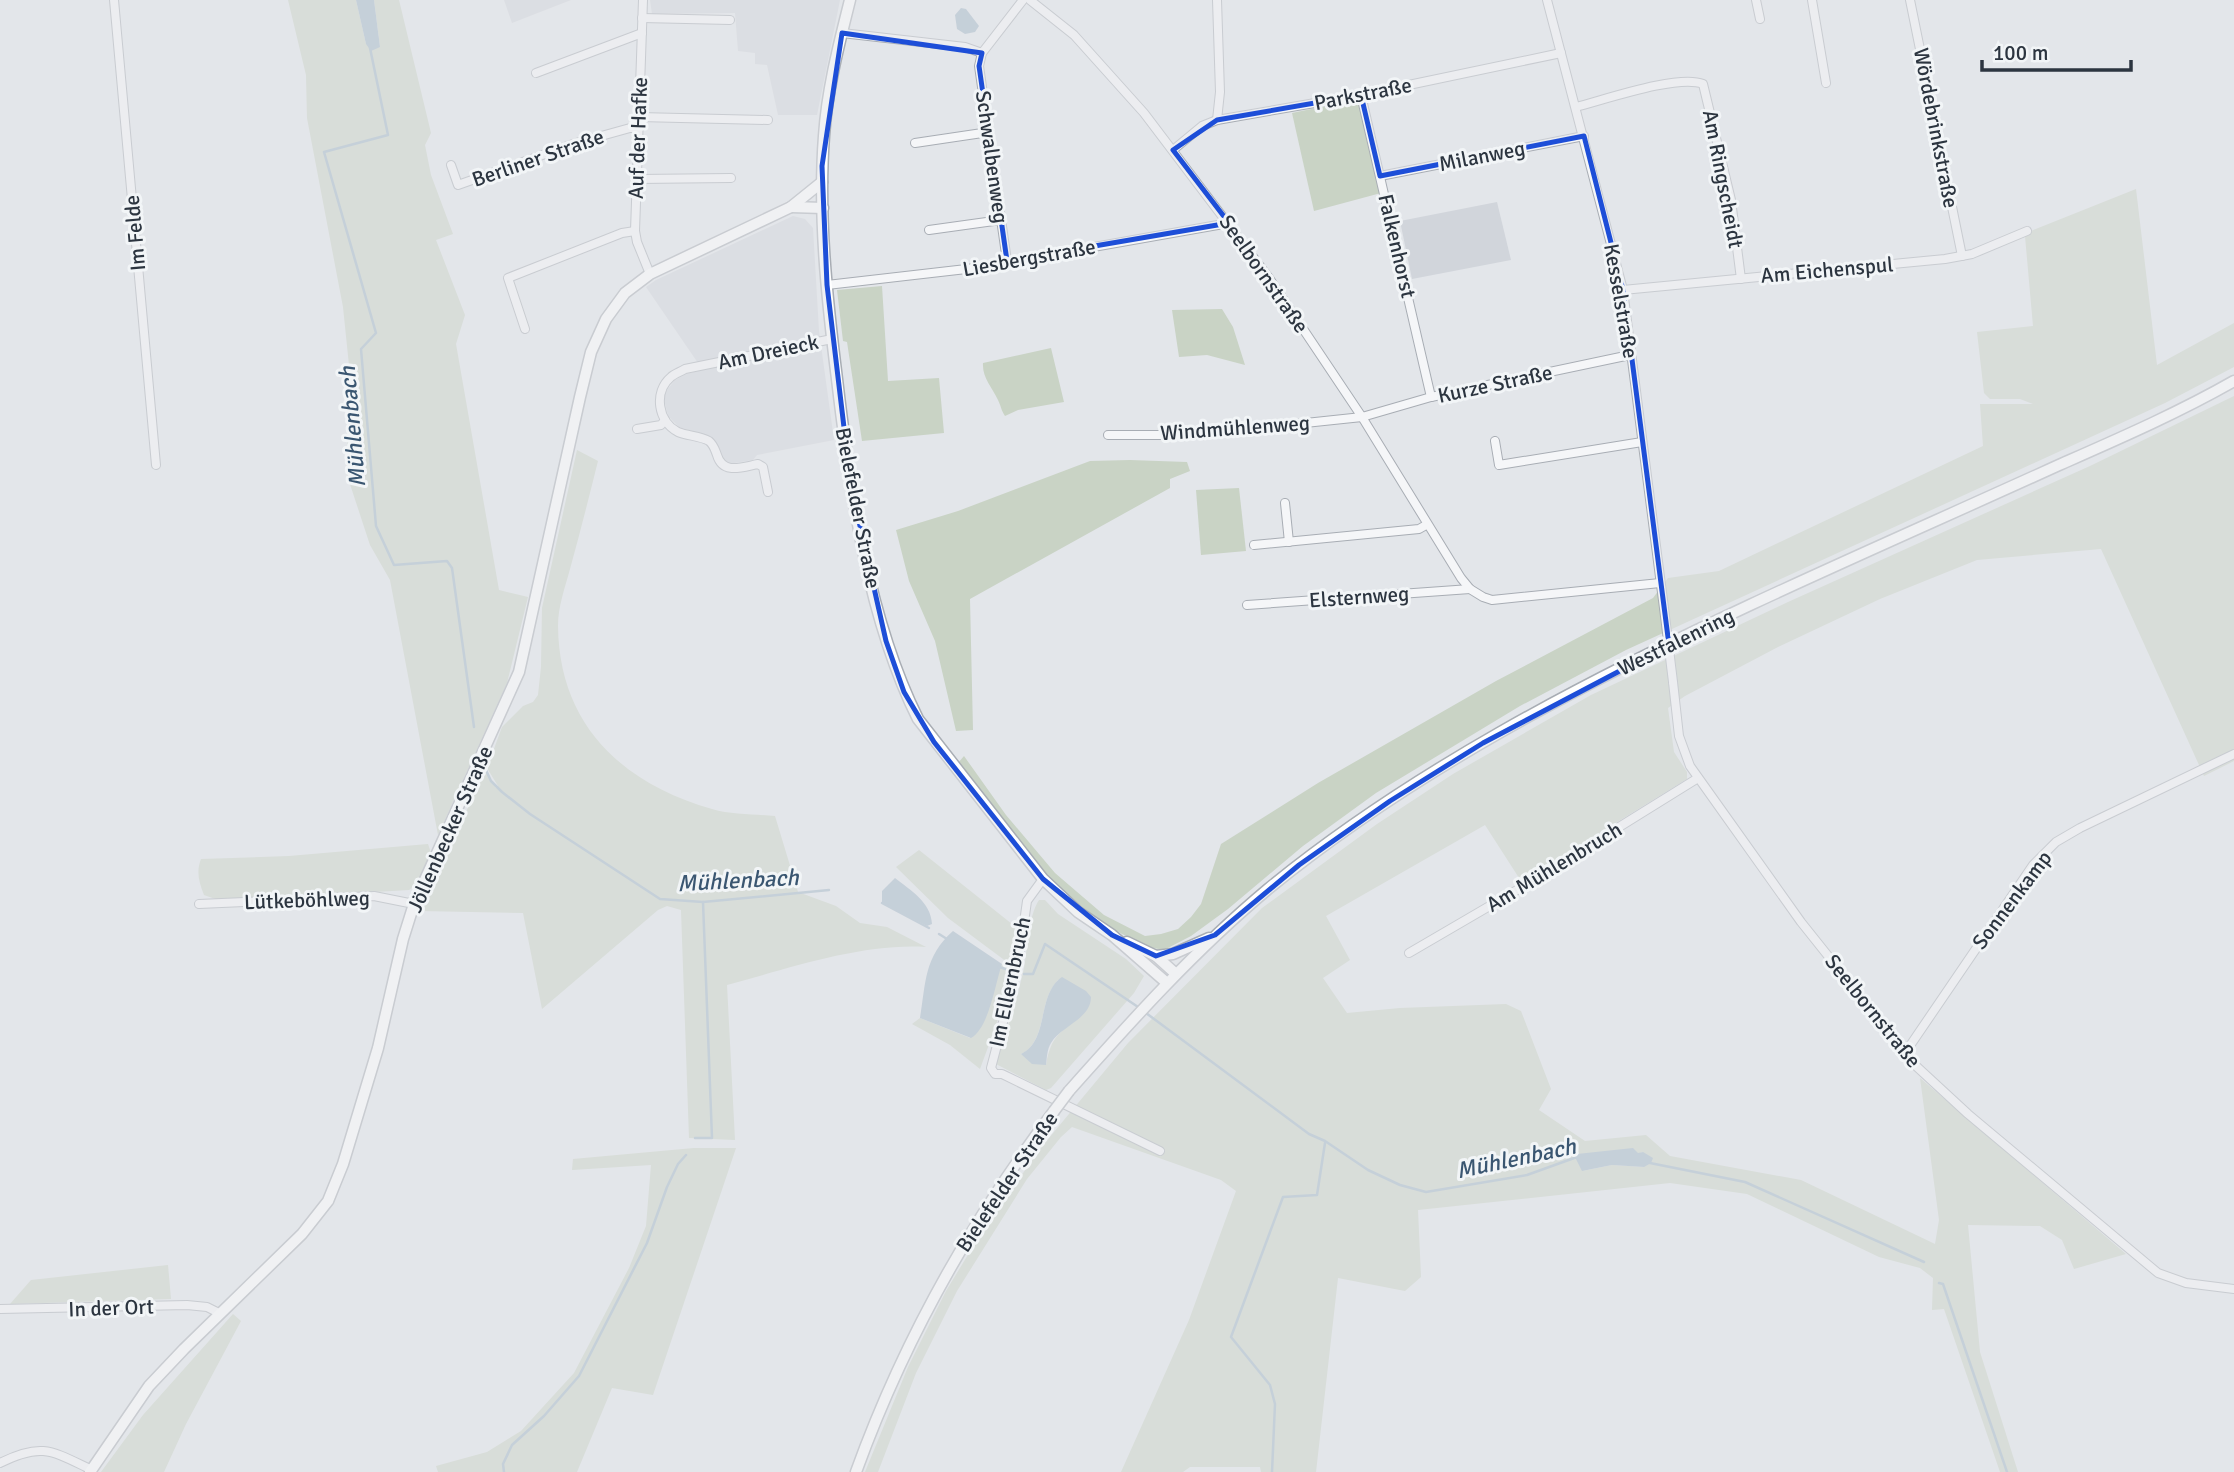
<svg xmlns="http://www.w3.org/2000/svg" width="2234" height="1472" viewBox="0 0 2234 1472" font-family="Signika,sans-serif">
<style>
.built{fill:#d1d5db}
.green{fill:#c9d3c5;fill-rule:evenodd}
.water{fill:#a1b5c6}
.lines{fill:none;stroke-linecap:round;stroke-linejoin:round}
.stream{stroke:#a1b5c6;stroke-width:2.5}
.minor-casing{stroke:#a8adb4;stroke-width:10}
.secondary-casing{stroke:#a8adb4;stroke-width:13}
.minor{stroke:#f5f6f8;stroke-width:8}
.secondary{stroke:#fff;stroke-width:10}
.minor-bridge-casing{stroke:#a8adb4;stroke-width:10;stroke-linecap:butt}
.secondary-bridge-casing{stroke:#a8adb4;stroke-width:13;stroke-linecap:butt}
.minor-bridge{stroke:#f5f6f8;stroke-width:8}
.secondary-bridge{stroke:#fff;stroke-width:10}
.marked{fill:none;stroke:#1d4ed8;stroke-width:5;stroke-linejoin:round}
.labels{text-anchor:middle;stroke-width:6;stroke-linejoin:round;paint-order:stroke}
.street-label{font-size:21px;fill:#2c3540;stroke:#f2f5f7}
.water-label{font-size:23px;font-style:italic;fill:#3a5671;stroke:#f2f5f7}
</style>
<rect width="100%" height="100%" fill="#e3e6ea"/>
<!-- built -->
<g class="built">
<path d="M 504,0 L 571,0 L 512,23 Z"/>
<path d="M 650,0 L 840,0 L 817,115 L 778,115 L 767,65 L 755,64 L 755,53 L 738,51 L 735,13 L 652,14 Z"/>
<path d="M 1497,202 L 1511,260 L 1412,279 L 1400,221 Z"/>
<path d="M 793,216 L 805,219 L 813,228 L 819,331 L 834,440 L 757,455 L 753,460 L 728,464 L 721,458 L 719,447 L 715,441 L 709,436 L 679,427 L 668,416 L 663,395 L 675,380 L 686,374 L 698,371 L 698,363 L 646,287 L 656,280 Z"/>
</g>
<!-- green -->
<g class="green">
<path d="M 288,0 L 356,0 L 366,44 L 380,47 L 374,0 L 399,0 L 431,133 L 425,145 L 431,175 L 453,234 L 436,240 L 465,315 L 456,344 L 499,590 L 528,597 L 507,683 L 438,835 L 390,580 L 370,545 L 346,472 L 350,375 L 343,307 L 307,118 L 306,75 Z"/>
<path d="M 1350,101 L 1361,107 L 1381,193 L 1314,211 L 1292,113 Z"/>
<path d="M 2136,189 L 2157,365 L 2234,323 L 2234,367 L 2165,403 L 1626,650 L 1520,706 L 1376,793 L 1303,846 L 1228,909 L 1191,936 L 1164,950 L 1153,948 L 1122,934 L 1087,912 L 1061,888 L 1043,871 L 958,763 L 964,756 L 1006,815 L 1055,873 L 1104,915 L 1145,936 L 1161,934 L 1178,929 L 1191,917 L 1201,904 L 1221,844 L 1318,783 L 1496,681 L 1653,598 L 1668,578 L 1719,571 L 1983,446 L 1980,404 L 2033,404 L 2020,399 L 1990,399 L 1984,393 L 1977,332 L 2033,326 L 2025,236 L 2031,231 Z"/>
<path d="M 882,286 L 888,381 L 939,378 L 944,433 L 862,441 L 847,342 L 843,341 L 837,290 Z"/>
<path d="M 1222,309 L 1233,327 L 1245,365 L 1207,355 L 1179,357 L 1172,310 Z"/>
<path d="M 1051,348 L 1064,402 L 1018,410 L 1005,416 C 1001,410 1001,406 998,400 C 992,387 982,378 983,363 Z"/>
<path d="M 2234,396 L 2234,761 L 2204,776 L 2101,549 L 1977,560 L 1880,599 L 1778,647 L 1685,696 L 1668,708 L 1674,752 L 1687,772 L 1687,779 L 1521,881 L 1485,825 L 1326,916 L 1350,960 L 1323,978 L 1347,1013 L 1400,1008 L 1506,1004 L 1521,1011 L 1551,1089 L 1539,1110 L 1585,1141 L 1646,1135 L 1670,1156 L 1801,1180 L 1935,1244 L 1939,1220 L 1920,1078 L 2126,1254 L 2074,1269 L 2062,1240 L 2040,1226 L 1968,1225 L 1980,1352 L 2018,1472 L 2000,1472 L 1944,1309 L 1932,1310 L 1933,1278 L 1920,1268 L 1879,1257 L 1747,1194 L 1670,1183 L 1418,1210 L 1421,1277 L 1405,1291 L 1338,1278 L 1316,1472 L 1261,1472 L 1260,1467 L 1190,1467 L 1183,1472 L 1121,1472 L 1189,1320 L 1236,1191 L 1221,1180 L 1072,1127 L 1061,1137 L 1027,1179 L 957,1291 L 916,1373 L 878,1472 L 865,1472 L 908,1367 L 946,1291 L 980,1235 L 1039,1150 L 1128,1043 L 1262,908 L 1377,824 L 1453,774 L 1591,695 L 1788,602 L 2090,466 ZM 1643,1152 L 1644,1167 L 1612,1165 L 1582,1171 Z"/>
<path d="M 577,450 L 598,461 C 589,497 580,533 570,569 C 565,588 558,606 558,626 C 559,724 621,783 712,809 C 732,815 755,814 775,816 L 798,892 L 836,906 L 860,923 L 887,927 L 926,947 C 862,943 790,968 727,985 L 735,1140 L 689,1138 L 681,910 L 667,906 L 658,910 L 542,1009 L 523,913 L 420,911 L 485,771 L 496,788 L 498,786 L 487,768 L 502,727 L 523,706 L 533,702 L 538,695 L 541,667 L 542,608 Z"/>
<path d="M 1130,460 L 1187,462 L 1190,471 L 1170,479 L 1170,488 L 970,599 L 973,730 L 956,731 L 935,641 L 909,581 L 896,530 L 958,511 L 1090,461 Z"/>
<path d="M 1239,488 L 1246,551 L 1201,555 L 1196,490 Z"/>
<path d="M 428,844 L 431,853 L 416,885 L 409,890 L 221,901 L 204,895 C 199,882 196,872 201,859 L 289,856 Z"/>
<path d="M 919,850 L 1017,928 C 1022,958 991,1039 980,1069 L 950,1045 L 912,1024 L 920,1018 L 970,1038 L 1002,964 L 1011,965 L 948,918 L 896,867 Z"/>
<path d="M 1039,900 L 1045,900 L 1058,914 L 1126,959 L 1144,976 L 1134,993 L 1051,1088 L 1046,1090 L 996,1064 C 1005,1032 1017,1001 1024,968 C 1028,947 1028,917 1039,900 ZM 1058,980 L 1083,1014 C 1061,1032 1051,1035 1046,1065 L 1021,1054 C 1041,1045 1041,1017 1047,999 C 1049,992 1053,986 1058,980 Z"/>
<path d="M 694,1148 L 736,1148 L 653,1395 L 612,1388 L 577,1472 L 438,1472 L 436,1466 L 487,1452 L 521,1431 L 574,1373 L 629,1268 L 646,1226 L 651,1165 L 572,1170 L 573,1159 Z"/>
<path d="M 168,1265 L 171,1299 L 10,1304 L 31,1280 Z"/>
<path d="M 233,1314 L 241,1321 L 186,1424 L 164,1472 L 101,1472 L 143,1415 Z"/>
</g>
<!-- water -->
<g class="water">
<path d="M 356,0 L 374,0 L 380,47 L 371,51 L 366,44 Z"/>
<path d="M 961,8 L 966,9 L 979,26 L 975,32 L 965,34 L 957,29 L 955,15 Z"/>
<path d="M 895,878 C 910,890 931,902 932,924 L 927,926 L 882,903 L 882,891 Z"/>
<path d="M 953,931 L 1002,964 C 995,984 989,1028 971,1038 L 920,1018 C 926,982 924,957 953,931 Z"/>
<path d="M 1062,977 L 1086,991 L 1091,997 C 1091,1019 1061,1026 1051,1043 C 1047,1049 1047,1058 1046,1065 L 1032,1064 L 1021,1054 C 1050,1040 1036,995 1062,977 Z"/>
<path d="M 1633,1148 L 1638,1153 L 1643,1152 L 1653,1158 L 1651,1163 L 1644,1167 L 1612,1165 L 1582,1171 L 1575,1157 L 1577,1154 Z"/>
</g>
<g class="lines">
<!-- stream -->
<g class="stream">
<path d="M 370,48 L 388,135 L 324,152 L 376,333 L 361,349 L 376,526 L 394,565 L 447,561 L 452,568 L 474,727"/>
<path d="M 485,768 L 491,781 L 502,792 L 530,814 L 660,899 L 703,902 L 829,890"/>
<path d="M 882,903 L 929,928"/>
<path d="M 939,934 L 947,939"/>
<path d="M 999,967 L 1009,970"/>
<path d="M 1024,974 L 1033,974 L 1045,944 L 1141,1009"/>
<path d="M 1146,1013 L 1309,1134 L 1325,1141 L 1368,1170 L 1400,1185 L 1426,1192 L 1527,1175 L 1577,1157"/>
<path d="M 695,1138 L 712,1138 L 703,902"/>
<path d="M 1650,1163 L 1745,1182 L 1924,1262"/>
<path d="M 1939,1283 L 1943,1284 L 2007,1472"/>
<path d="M 504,1472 L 503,1464 L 512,1445 L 544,1416 L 579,1376 L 647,1243 L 667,1187 L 678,1164 L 686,1155"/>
<path d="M 1272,1472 L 1275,1404 L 1270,1385 L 1231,1337 L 1283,1197 L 1317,1195 L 1325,1143"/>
</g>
<!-- minor casing -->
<g class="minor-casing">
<g id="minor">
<path d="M 114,0 L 156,465"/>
<path d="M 643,0 L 635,231 L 637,242 L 650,274"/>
<path d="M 1030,0 L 1074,35 L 1144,113 L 1269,278 L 1362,417 L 1461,578 L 1470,589 L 1483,597 L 1492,600 L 1660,583"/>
<path d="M 1217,0 L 1220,92 L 1217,120"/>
<path d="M 1547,0 L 1623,290 L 1664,608"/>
<path d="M 1756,0 L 1760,19"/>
<path d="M 1812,0 L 1826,83"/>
<path d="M 1910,0 L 1962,256"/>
<path d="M 642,18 L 730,20"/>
<path d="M 842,33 L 965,47 L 982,53 L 1023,0"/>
<path d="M 982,53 L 979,66 L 1007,261"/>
<path d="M 536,73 L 642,33"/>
<path d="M 1361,95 L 1431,397"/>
<path d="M 1576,107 C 1604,100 1678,74 1703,84 L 1731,200 L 1741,279"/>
<path d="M 639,117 L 768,120"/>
<path d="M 915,143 L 989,132"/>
<path d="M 1173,150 L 1202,126 L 1217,120 L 1361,95 L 1561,53"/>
<path d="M 451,165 L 458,185 L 576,143 L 630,128 L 639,128"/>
<path d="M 1380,176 L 1584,136"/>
<path d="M 638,179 L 731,178"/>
<path d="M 929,230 L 1001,220"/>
<path d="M 827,285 L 975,268 L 1229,223"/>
<path d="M 1623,290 L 1945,259 L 1972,254 L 2027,231"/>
<path d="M 525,329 L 508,278 L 622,233 L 635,231"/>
<path d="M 637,429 L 661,425 L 665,420"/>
<path d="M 1108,435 L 1193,435 L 1362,417 L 1431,397 L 1630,355"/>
<path d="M 1495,441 L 1499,465 L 1642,442"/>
<path d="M 768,492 L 763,467 L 758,464 C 742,467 723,475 717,455 C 715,450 714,445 709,441 C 700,436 688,436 678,432 C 658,422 653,392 671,377 C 674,374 680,372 685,369 L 832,339"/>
<path d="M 1285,503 L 1289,542"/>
<path d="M 1254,545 L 1419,529 L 1426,525"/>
<path d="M 1247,605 L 1470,589"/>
<path d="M 1673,682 L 1679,736 L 1690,766 L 1801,922 L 1916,1066 L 1968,1114 L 2158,1273 L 2186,1283 L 2234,1289"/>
<path d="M 1043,879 L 1027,901 L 1018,965 L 991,1068 L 995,1074 L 1002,1074 L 1160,1151"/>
<path d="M 199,904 L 374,896 L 414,904"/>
<path d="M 1409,953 L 1529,883 L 1698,778"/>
<path d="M 1905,1053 L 2033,865 L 2056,842 L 2080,828 L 2234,754"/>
<path d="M 0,1309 L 187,1305 L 207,1307 L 219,1313"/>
<path d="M 0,1463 C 42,1442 52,1451 92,1470"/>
</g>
</g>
<!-- secondary casing -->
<g class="secondary-casing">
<g id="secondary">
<path d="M 850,0 C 839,44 827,90 824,136 C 818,216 827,299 837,379 C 850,490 868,619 918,719 L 1043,879 L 1078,912 L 1112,935 L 1167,983"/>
<path d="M 791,207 L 823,208"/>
<path d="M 1127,942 L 1156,956 L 1176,974"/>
<path d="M 1156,956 L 1173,954 L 1209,938"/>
<path d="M 1069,1091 C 1132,1020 1195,950 1268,889 C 1411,772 1583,683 1750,605 C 1853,557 1956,512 2059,465 C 2118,439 2178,413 2234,381"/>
<path d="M 90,1472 L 149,1386 L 184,1349 L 302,1234 L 328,1201 L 343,1164 L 378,1048 L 403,939 L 414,904 L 519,672 L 580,397 L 591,352 L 606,319 L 625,293 L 650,274 L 791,207 L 822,182"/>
<path d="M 856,1472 C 903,1342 971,1221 1054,1111"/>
</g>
</g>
<!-- minor -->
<use href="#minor" class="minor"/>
<!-- secondary -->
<use href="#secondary" class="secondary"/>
<!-- minor-bridge casing -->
<g class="minor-bridge-casing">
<path id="minor-bridge" d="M 1664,608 L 1673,682"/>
</g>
<!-- secondary-bridge casing -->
<g class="secondary-bridge-casing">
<path id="secondary-bridge" d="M 1054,1111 L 1069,1091"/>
</g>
<!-- minor-bridge -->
<use href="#minor-bridge" class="minor-bridge"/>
<!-- secondary-bridge -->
<use href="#secondary-bridge" class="secondary-bridge"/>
</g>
<!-- marked area -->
<path d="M0 0H2234V1472H0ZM 842,33 L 982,53 L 979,66 L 1007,261 L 1229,223 L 1173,150 L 1217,120 L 1361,95 L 1380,176 L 1584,136 L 1623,290 L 1669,645 L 1483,743 L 1390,801 L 1299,865 L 1215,935 L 1156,956 L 1112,935 L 1043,879 L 934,742 L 904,692 L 886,641 L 851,486 L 827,285 L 822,166 Z" fill="#e3e6ea" fill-opacity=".55" fill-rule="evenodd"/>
<path class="marked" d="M 842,33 L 982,53 L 979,66 L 1007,261 L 1229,223 L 1173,150 L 1217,120 L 1361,95 L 1380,176 L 1584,136 L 1623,290 L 1669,645 L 1483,743 L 1390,801 L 1299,865 L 1215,935 L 1156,956 L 1112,935 L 1043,879 L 934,742 L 904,692 L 886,641 L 851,486 L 827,285 L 822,166 Z"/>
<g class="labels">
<!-- street labels -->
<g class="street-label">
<text transform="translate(1363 94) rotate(-11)" y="7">Parkstraße</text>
<text transform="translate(1936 128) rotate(79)" y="7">Wördebrinkstraße</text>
<text transform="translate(638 138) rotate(-88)" y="7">Auf der Hafke</text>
<text transform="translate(1482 156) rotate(-11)" y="7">Milanweg</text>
<text transform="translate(992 157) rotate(82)" y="7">Schwalbenweg</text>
<text transform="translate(538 158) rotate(-19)" y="7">Berliner Straße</text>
<text transform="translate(1723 179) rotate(79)" y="7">Am Ringscheidt</text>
<text transform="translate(135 233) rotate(-95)" y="7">Im Felde</text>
<text transform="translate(1397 246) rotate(77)" y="7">Falkenhorst</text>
<text transform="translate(1029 258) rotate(-10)" y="7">Liesbergstraße</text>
<text transform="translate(1827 270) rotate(-5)" y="7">Am Eichenspul</text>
<text transform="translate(1264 274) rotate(55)" y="7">Seelbornstraße</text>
<text transform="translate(1621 301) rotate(80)" y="7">Kesselstraße</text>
<text transform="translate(768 352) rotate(-12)" y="7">Am Dreieck</text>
<text transform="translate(1495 384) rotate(-12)" y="7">Kurze Straße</text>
<text transform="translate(1235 428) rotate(-4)" y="7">Windmühlenweg</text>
<text transform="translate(858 508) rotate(79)" y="7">Bielefelder Straße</text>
<text transform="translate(1359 597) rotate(-4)" y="7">Elsternweg</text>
<text transform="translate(1676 642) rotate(-26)" y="7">Westfalenring</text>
<text transform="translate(450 829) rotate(-66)" y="7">Jöllenbecker Straße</text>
<text transform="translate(1554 867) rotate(-31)" y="7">Am Mühlenbruch</text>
<text transform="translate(307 900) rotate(-2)" y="7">Lütkeböhlweg</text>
<text transform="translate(2012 900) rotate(-53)" y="7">Sonnenkamp</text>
<text transform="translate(1010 982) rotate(-78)" y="7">Im Ellernbruch</text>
<text transform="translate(1873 1011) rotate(51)" y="7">Seelbornstraße</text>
<text transform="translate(1007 1182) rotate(-56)" y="7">Bielefelder Straße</text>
<text transform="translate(111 1308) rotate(-2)" y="7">In der Ort</text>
</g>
<!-- water labels -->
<g class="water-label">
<text transform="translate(352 427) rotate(-95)" y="8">Mühlenbach</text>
<text transform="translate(738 880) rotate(-3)" y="8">Mühlenbach</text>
<text transform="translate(1516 1158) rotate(-12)" y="8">Mühlenbach</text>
</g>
</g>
<!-- scale -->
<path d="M1982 60v10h149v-10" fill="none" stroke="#2c3540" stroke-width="3.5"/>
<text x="1993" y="60" font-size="21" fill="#2c3540" stroke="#f2f5f7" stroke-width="5" paint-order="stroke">100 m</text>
</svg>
